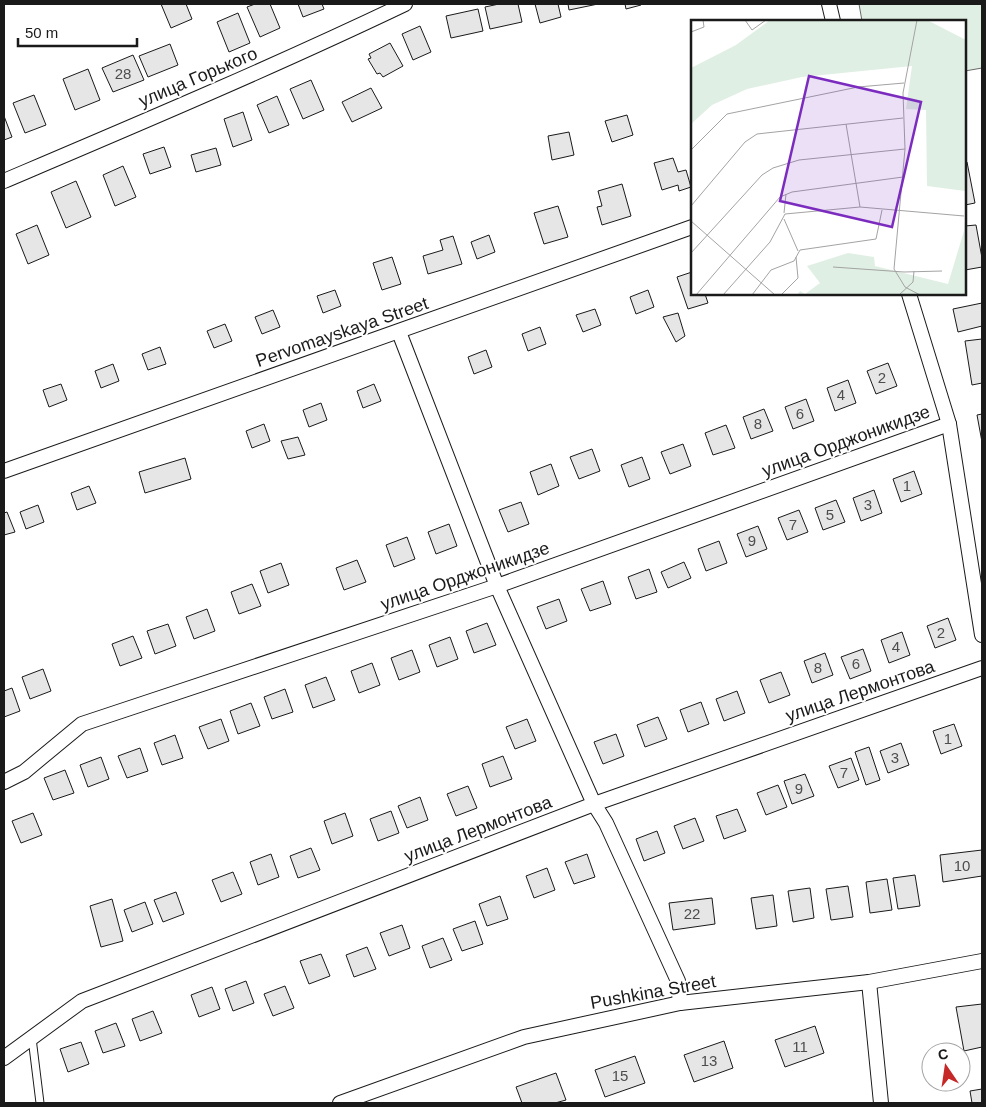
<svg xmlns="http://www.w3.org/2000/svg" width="986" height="1107" viewBox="0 0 986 1107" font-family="Helvetica,sans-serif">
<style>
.green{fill:#e0efe3;stroke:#6a6a6a}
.building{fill:#e6e6e6;stroke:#1a1a1a}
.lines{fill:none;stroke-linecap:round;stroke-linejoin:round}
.service-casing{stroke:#1a1a1a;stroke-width:9}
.minor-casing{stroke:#1a1a1a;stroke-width:16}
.service{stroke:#fff;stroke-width:7}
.minor{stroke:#fff;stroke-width:14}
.labels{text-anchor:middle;stroke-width:4;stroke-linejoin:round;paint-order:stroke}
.number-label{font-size:15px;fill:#4d4d4d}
.street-label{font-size:18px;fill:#1a1a1a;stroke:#fff}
.inset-road{fill:none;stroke:#a3a3a3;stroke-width:1}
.view{fill:#7b2cbf;fill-opacity:0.15;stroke:#7b2cbf;stroke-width:2.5}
.inset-edge{fill:none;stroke:#1a1a1a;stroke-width:2.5}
</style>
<rect width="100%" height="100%" fill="#fff"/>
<!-- green -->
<path class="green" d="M 859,4 L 982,4 L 982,68 L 965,71 L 965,21 L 862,21 Z"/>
<!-- building -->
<g class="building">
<path d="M 161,4 L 186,4 L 192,19 L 171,28 Z"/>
<path d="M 255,4 L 270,4 L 280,28 L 260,37 L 247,7 Z"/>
<path d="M 298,4 L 322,4 L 324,9 L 303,17 Z"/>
<path d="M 499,4 L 518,4 L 522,22 L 490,29 L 485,7 Z"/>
<path d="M 535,4 L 558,4 L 561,17 L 540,23 Z"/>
<path d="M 568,4 L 598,4 L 569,10 Z"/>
<path d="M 625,4 L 641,4 L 641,5 L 626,9 Z"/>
<path d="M 478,9 L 483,31 L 451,38 L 446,16 Z"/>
<path d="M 238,13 L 250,43 L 229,52 L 217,22 Z"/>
<path d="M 420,26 L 431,52 L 413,60 L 402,34 Z"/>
<path d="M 390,43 L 403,66 L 383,77 L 380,73 L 377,74 L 368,59 L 371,58 L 369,54 Z"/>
<path d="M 170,44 L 178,65 L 148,77 L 139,56 Z"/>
<path d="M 133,55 L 144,80 L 113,92 L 102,68 Z"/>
<path d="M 88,69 L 100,100 L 75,110 L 63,79 Z"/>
<path d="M 311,80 L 324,110 L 303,119 L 290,89 Z"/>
<path d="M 371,88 L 382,108 L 352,122 L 342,102 Z"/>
<path d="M 34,95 L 46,125 L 25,133 L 13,103 Z"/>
<path d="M 277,96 L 289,125 L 269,133 L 257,105 Z"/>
<path d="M 243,112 L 252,140 L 233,147 L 224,119 Z"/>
<path d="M 627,115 L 633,135 L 612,142 L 605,121 Z"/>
<path d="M 4,116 L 12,137 L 4,140 Z"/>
<path d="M 569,132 L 574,155 L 552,160 L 548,136 Z"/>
<path d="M 164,147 L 171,167 L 150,174 L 143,154 Z"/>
<path d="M 216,148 L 221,165 L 196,172 L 191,155 Z"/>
<path d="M 673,158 L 678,172 L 686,170 L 691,187 L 679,191 L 678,185 L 662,190 L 654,163 Z"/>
<path d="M 965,162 L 967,162 L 975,203 L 965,205 Z"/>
<path d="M 123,166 L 136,197 L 115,206 L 103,175 Z"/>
<path d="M 76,181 L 91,217 L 66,228 L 51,192 Z"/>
<path d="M 622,184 L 631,216 L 602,225 L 597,207 L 602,206 L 598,191 Z"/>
<path d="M 558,206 L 568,237 L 544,244 L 534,213 Z"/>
<path d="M 37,225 L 49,255 L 28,264 L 16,234 Z"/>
<path d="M 976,225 L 982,258 L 982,267 L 965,270 L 965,226 Z"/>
<path d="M 489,235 L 495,252 L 477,259 L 471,242 Z"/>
<path d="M 453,236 L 462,264 L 428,274 L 423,256 L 443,250 L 440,240 Z"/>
<path d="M 392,257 L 401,284 L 382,290 L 373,263 Z"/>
<path d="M 692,272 L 692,294 L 705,294 L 708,303 L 688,309 L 677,277 Z"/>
<path d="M 335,290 L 341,306 L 323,313 L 317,296 Z"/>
<path d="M 648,290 L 654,307 L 636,314 L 630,297 Z"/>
<path d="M 982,303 L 982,326 L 958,332 L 953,309 Z"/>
<path d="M 595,309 L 601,325 L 583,332 L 576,315 Z"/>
<path d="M 273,310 L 280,327 L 262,334 L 255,317 Z"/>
<path d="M 678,313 L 685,336 L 676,342 L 663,317 Z"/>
<path d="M 225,324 L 232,341 L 214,348 L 207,331 Z"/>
<path d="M 540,327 L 546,344 L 528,351 L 522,334 Z"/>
<path d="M 982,339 L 982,383 L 972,385 L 965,341 Z"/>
<path d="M 160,347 L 166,364 L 148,370 L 142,354 Z"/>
<path d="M 486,350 L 492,367 L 474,374 L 468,357 Z"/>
<path d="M 888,363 L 897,386 L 876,394 L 867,371 Z"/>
<path d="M 113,364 L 119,381 L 101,388 L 95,371 Z"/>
<path d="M 848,380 L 856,403 L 835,411 L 827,388 Z"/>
<path d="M 61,384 L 67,400 L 49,407 L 43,390 Z"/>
<path d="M 374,384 L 381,401 L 363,408 L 357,391 Z"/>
<path d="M 806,399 L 814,421 L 793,429 L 785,407 Z"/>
<path d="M 321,403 L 327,420 L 309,427 L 303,410 Z"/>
<path d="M 764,409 L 773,431 L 751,439 L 743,417 Z"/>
<path d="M 982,414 L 982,442 L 977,415 Z"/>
<path d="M 264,424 L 270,441 L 252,448 L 246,431 Z"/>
<path d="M 726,425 L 735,448 L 713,455 L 705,433 Z"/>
<path d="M 298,437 L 305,455 L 288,459 L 281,441 Z"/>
<path d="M 683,444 L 691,466 L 670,474 L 661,452 Z"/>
<path d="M 592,449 L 600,471 L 579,479 L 570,457 Z"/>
<path d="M 642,457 L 650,479 L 629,487 L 621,465 Z"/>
<path d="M 185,458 L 191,479 L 145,493 L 139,472 Z"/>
<path d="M 551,464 L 559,486 L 538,495 L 530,472 Z"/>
<path d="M 914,471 L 922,494 L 901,502 L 893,479 Z"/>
<path d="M 89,486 L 96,503 L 77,510 L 71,493 Z"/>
<path d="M 874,490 L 882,513 L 861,521 L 853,498 Z"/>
<path d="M 836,500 L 845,522 L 823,530 L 815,508 Z"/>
<path d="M 521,502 L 529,524 L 508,532 L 499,510 Z"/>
<path d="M 38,505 L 44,522 L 26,529 L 20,512 Z"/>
<path d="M 799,510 L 808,532 L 787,540 L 778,518 Z"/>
<path d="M 7,512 L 15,532 L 4,535 L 4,513 Z"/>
<path d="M 449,524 L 457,546 L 436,554 L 428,532 Z"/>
<path d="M 758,526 L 767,549 L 746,557 L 737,534 Z"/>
<path d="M 407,537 L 415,559 L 394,567 L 386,545 Z"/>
<path d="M 719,541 L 727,563 L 706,571 L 698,549 Z"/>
<path d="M 357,560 L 366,582 L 344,590 L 336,568 Z"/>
<path d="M 684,562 L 691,578 L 668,588 L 661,572 Z"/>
<path d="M 281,563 L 289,585 L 268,593 L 260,571 Z"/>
<path d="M 649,569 L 657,592 L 636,599 L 628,577 Z"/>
<path d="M 603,581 L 611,604 L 590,611 L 581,589 Z"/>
<path d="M 252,584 L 261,606 L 239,614 L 231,592 Z"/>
<path d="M 559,599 L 567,621 L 546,629 L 537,607 Z"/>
<path d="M 207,609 L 215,631 L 194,639 L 186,617 Z"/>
<path d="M 948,618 L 956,640 L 935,648 L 927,626 Z"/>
<path d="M 487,623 L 496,645 L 474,653 L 466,631 Z"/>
<path d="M 168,624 L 176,646 L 155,654 L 147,631 Z"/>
<path d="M 902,632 L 910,655 L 889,663 L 881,640 Z"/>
<path d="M 133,636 L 142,658 L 120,666 L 112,644 Z"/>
<path d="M 450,637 L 458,659 L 437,667 L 429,645 Z"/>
<path d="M 863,649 L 871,671 L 850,679 L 841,657 Z"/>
<path d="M 412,650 L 420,672 L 399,680 L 391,658 Z"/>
<path d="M 825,653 L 833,675 L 812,683 L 804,661 Z"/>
<path d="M 372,663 L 380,685 L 359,693 L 351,671 Z"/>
<path d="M 43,669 L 51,691 L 30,699 L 22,677 Z"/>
<path d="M 781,672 L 790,695 L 769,703 L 760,680 Z"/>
<path d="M 326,677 L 335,700 L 313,708 L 305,685 Z"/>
<path d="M 12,688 L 20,711 L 4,717 L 4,691 Z"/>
<path d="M 285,689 L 293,712 L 272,719 L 264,697 Z"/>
<path d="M 737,691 L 745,713 L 724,721 L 716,699 Z"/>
<path d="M 701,702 L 709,724 L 688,732 L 680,710 Z"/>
<path d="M 251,703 L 260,726 L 238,734 L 230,711 Z"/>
<path d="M 658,717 L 667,739 L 645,747 L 637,725 Z"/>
<path d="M 221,719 L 229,741 L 208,749 L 199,727 Z"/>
<path d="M 527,719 L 536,741 L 515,749 L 506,727 Z"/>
<path d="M 954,724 L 962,746 L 941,754 L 933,731 Z"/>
<path d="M 616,734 L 624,756 L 603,764 L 594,742 Z"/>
<path d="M 175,735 L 183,758 L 162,765 L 154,743 Z"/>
<path d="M 901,743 L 909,765 L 888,773 L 880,751 Z"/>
<path d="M 869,747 L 880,780 L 866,785 L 855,752 Z"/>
<path d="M 140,748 L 148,771 L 127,778 L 118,756 Z"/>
<path d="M 503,756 L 512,779 L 490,787 L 482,764 Z"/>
<path d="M 101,757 L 109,779 L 88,787 L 80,765 Z"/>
<path d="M 851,758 L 859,780 L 838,788 L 829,766 Z"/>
<path d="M 65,770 L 74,793 L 53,800 L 44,778 Z"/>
<path d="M 805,774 L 814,796 L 792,804 L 784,781 Z"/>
<path d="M 778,785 L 787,807 L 766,815 L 757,793 Z"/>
<path d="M 468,786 L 477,808 L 456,816 L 447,794 Z"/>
<path d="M 420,797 L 428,820 L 407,828 L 398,806 Z"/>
<path d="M 737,809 L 746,831 L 724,839 L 716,816 Z"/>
<path d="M 391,811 L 399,833 L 378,841 L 370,819 Z"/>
<path d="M 33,813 L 42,835 L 21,843 L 12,821 Z"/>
<path d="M 345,813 L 353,836 L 332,844 L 324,821 Z"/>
<path d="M 695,818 L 704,841 L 683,849 L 674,826 Z"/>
<path d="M 657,831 L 665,853 L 644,861 L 636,839 Z"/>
<path d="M 311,848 L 320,870 L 298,878 L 290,856 Z"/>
<path d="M 982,850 L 982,876 L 943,882 L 940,855 Z"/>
<path d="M 271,854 L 279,877 L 258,885 L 250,862 Z"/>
<path d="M 587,854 L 595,877 L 574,884 L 565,862 Z"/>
<path d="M 547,868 L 555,890 L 534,898 L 526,876 Z"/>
<path d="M 233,872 L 242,894 L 221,902 L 212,880 Z"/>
<path d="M 915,875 L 920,906 L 898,909 L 893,878 Z"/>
<path d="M 887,879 L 892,910 L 870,913 L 866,882 Z"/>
<path d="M 848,886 L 853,917 L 831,920 L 826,889 Z"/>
<path d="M 810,888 L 814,918 L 793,922 L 788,891 Z"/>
<path d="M 176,892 L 184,914 L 163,922 L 154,900 Z"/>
<path d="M 773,895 L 777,926 L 756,929 L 751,898 Z"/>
<path d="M 500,896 L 508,919 L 487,926 L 479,904 Z"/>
<path d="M 712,898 L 715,924 L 673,930 L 669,903 Z"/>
<path d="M 112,899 L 123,941 L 101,947 L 90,906 Z"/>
<path d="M 145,902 L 153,924 L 132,932 L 124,910 Z"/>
<path d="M 475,921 L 483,944 L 462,951 L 453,929 Z"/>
<path d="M 402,925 L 410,948 L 389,956 L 380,933 Z"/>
<path d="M 443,938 L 452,960 L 430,968 L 422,946 Z"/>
<path d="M 367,947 L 376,969 L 354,977 L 346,955 Z"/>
<path d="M 321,954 L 330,976 L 309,984 L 300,961 Z"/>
<path d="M 246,981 L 254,1003 L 233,1011 L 225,989 Z"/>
<path d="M 285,986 L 294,1008 L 273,1016 L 264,994 Z"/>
<path d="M 212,987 L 220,1009 L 199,1017 L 191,995 Z"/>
<path d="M 982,1004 L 982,1047 L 964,1051 L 956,1007 Z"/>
<path d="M 153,1011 L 162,1033 L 140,1041 L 132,1019 Z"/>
<path d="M 116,1023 L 125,1046 L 103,1053 L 95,1031 Z"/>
<path d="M 815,1026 L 824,1053 L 785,1067 L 775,1040 Z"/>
<path d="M 724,1041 L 733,1068 L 694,1082 L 684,1055 Z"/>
<path d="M 81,1042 L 89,1064 L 68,1072 L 60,1049 Z"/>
<path d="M 635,1056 L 645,1083 L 605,1097 L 595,1070 Z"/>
<path d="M 556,1073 L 566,1100 L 555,1103 L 522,1103 L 516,1087 Z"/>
<path d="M 982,1089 L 982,1103 L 972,1103 L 970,1091 Z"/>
</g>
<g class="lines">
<!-- service casing -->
<g class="service-casing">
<path id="service" d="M 32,1038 L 40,1103"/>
</g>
<!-- minor casing -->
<g class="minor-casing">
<g id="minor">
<path d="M 829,4 L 833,21"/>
<path d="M 4,181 C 138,124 273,67 405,4"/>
<path d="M 909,294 L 949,424 L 982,635"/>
<path d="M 399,332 L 497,586 L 594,804 L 606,823 L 678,981 L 680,1003"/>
<path d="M 4,471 L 692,227"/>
<path d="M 4,782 L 24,772 L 82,724 L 497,586 L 949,424"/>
<path d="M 869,982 L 881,1103"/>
<path d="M 4,1058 L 82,1001 L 594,804 L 982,668"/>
<path d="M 340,1103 L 524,1037 L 680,1003 L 869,982 L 982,961"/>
</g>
</g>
<!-- service -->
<use href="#service" class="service"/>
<!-- minor -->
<use href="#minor" class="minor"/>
</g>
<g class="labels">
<!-- number labels -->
<g class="number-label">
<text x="123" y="79">28</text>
<text x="882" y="383">2</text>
<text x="841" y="400">4</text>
<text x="800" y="419">6</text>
<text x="758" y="429">8</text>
<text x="907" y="491">1</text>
<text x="868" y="510">3</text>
<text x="830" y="520">5</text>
<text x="793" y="530">7</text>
<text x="752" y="546">9</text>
<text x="941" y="638">2</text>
<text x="896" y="652">4</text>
<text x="856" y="669">6</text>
<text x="818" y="673">8</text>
<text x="948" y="744">1</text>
<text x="895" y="763">3</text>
<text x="844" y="778">7</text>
<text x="799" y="794">9</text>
<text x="962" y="871">10</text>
<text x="692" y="919">22</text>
<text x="800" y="1052">11</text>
<text x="709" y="1066">13</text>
<text x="620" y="1081">15</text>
</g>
<!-- street labels -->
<g class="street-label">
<text transform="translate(198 77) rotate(-23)" y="6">улица Горького</text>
<text transform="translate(342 332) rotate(-19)" y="6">Pervomayskaya Street</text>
<text transform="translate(846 441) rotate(-20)" y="6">улица Орджоникидзе</text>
<text transform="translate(465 576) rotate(-19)" y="6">улица Орджоникидзе</text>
<text transform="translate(860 691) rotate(-19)" y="6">улица Лермонтова</text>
<text transform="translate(478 829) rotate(-21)" y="6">улица Лермонтова</text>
<text transform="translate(653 992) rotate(-10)" y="6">Pushkina Street</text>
</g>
</g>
<!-- overview -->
<g transform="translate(691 20)">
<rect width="275" height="275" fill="#fff"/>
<path d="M 79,0 L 236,0 L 275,20 L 275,175 L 274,171 L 236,166 L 235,90 L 215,89 L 221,46 L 111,57 L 56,69 L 21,85 L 0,104 L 0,48 L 45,25 ZM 275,189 L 275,275 L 106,275 L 109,271 L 114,274 L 129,263 L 116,246 L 157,233 L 183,237 L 184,246 L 257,264 L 273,211 Z" fill="#e0efe3"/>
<path class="inset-road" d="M 54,0 L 61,10 L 75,0M 0,12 L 13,7 L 12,0M 155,104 L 169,187M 0,130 L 36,94 L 167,67 L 213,63M 0,186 L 54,122 L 66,114 L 212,98M 93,193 L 95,174M 93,199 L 107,231M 0,201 L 84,275M 0,233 L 71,155 L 82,148 L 108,140 L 214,129M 142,247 L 213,252 L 251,251M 203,249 L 214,129 L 212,73 L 226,0M 203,249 L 214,267 L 229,275M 5,275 L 89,177 L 101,172 L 212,157M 32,275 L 79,222 L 94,194 L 169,187 L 273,196M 61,275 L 80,250 L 103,241 L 109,230 L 185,219 L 191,190M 90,275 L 107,258 L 105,237M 208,275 L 222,262 L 223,251"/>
<path class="view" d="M 118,56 L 230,82 L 201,207 L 89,181 Z"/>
<rect width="275" height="275" class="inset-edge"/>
</g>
<!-- border -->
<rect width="986" height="1107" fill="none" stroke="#1a1a1a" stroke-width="10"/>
<!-- north arrow -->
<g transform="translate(946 1067) rotate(347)"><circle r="24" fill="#ffffff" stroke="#a3a3a3"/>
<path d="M0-4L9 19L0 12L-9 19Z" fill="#c62828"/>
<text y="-8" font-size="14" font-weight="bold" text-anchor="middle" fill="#1a1a1a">С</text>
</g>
<!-- scale -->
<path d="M18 38v8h119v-8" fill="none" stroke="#1a1a1a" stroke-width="2.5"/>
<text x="25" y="38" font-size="15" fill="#1a1a1a" stroke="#ffffff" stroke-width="4" paint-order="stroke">50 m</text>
</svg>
